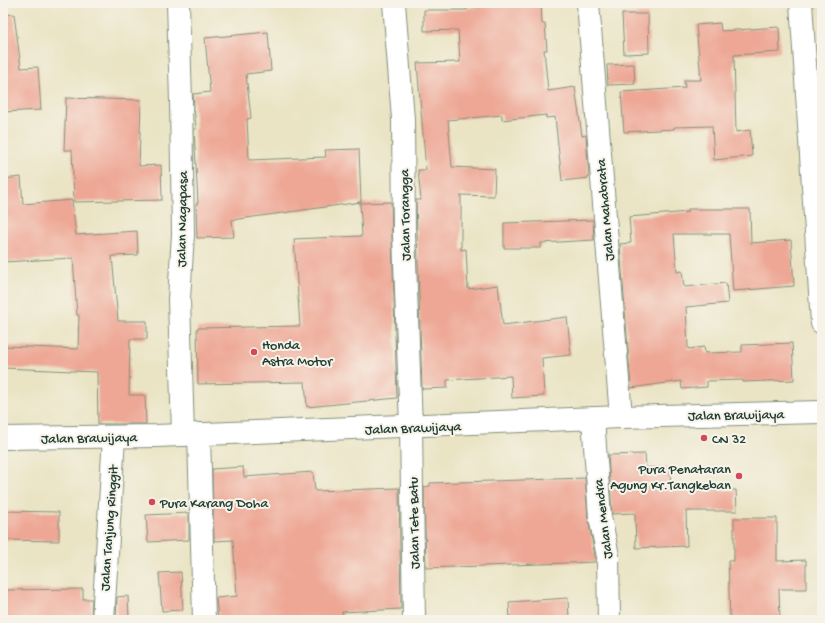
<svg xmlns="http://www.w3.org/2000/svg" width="825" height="623" viewBox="0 0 825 623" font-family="'Gochi Hand',sans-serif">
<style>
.building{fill:#eea795}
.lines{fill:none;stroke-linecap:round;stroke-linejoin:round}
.minor-casing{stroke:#84907c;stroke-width:24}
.primary-casing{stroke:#84907c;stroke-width:24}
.minor{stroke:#fff;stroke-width:22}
.primary{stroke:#fff;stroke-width:22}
.poi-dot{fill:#d1495b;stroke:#f7f3e8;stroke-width:1.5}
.labels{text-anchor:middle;stroke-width:4;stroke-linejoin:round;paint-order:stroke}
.street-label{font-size:14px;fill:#1f3d34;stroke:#f7f3e8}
.poi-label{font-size:14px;fill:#1f3d34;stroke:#f7f3e8;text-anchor:start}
</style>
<rect width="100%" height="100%" fill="#f7f3e8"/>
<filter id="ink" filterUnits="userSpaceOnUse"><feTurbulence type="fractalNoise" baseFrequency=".025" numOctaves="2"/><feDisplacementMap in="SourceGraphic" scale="8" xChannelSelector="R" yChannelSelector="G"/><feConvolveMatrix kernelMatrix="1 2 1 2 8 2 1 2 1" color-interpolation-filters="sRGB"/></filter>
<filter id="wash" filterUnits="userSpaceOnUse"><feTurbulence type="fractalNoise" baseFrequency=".012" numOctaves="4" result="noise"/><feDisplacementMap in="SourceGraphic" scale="16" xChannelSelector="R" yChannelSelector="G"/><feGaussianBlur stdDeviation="0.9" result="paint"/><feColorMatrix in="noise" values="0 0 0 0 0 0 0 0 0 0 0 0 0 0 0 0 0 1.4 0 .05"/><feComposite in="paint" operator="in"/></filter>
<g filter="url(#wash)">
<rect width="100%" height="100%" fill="#eae4c5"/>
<g id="blocks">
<!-- building -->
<g class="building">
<path d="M 500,3 L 541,3 L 542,24 L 545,24 L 547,50 L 544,50 L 548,91 L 575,87 L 582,136 L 586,135 L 589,178 L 562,181 L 555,117 L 546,118 L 546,115 L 502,120 L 502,115 L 448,120 L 452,167 L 495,169 L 494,196 L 461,195 L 461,250 L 466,249 L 468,289 L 498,285 L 503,325 L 567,317 L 571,355 L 542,358 L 544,396 L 512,398 L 511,376 L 447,380 L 447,388 L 422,389 L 416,200 L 421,200 L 418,170 L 426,170 L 417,63 L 460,62 L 458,30 L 424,31 L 424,10 L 467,10 L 467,8 L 500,5 Z"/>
<path d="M 14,14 L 21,68 L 38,67 L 41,110 L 3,112 L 3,15 Z"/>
<path d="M 622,14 L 648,14 L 649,53 L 624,54 Z"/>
<path d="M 720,23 L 721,31 L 779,27 L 780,52 L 734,55 L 736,132 L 750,130 L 752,156 L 714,160 L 712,126 L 674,127 L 674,129 L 624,132 L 621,92 L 685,88 L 684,80 L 701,80 L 696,25 Z"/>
<path d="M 268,32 L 271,71 L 246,74 L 251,118 L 247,119 L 249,160 L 326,157 L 325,150 L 359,149 L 361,202 L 232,220 L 234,237 L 197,238 L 196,204 L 198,203 L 194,129 L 196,129 L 193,94 L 210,92 L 205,38 Z"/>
<path d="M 634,64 L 635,84 L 608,85 L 607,65 Z"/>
<path d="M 66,98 L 141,100 L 139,166 L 161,165 L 162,200 L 74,202 L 72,150 L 64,150 Z"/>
<path d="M 21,177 L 23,204 L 72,200 L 76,235 L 137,231 L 138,255 L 112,256 L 118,321 L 147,321 L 147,339 L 130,339 L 129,395 L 145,395 L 146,424 L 98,424 L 97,372 L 3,368 L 3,346 L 78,349 L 79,315 L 77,315 L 73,258 L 3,262 L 3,179 Z"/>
<path d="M 391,202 L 397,398 L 307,407 L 305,382 L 198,384 L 197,328 L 300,326 L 294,239 L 362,236 L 360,203 Z"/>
<path d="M 688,209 L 750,209 L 751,243 L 791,240 L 794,286 L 733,291 L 729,234 L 674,234 L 677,272 L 682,271 L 684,287 L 726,283 L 728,303 L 686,307 L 688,349 L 704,347 L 705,353 L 742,352 L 742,345 L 792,343 L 794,380 L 743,382 L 743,380 L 707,381 L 707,387 L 682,389 L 681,381 L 631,388 L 620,244 L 631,243 L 629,217 L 688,212 Z"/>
<path d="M 593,220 L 594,240 L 541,243 L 541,248 L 504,248 L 504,223 Z"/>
<path d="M 645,454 L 646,468 L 670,467 L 671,491 L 736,490 L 737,511 L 686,511 L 687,546 L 636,548 L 635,513 L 612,514 L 608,455 Z"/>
<path d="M 243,467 L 244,477 L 313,472 L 315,491 L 399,488 L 401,609 L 342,612 L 343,619 L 334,620 L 218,620 L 216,598 L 237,596 L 233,540 L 214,541 L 212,469 Z"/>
<path d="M 585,478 L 588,518 L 596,562 L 426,568 L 424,487 L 430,486 L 430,483 Z"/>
<path d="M 3,511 L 59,512 L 59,541 L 3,540 Z"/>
<path d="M 189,513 L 189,540 L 148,542 L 146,515 Z"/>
<path d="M 734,518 L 777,518 L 777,561 L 806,560 L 806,589 L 779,589 L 780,620 L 730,620 L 728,561 L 734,561 Z"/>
<path d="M 181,572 L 183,610 L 162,611 L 159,573 Z"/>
<path d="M 83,589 L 83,599 L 92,599 L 91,619 L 3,620 L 3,590 Z"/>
<path d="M 128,596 L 129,620 L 116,620 L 117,597 Z"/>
<path d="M 568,598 L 569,620 L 510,620 L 509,602 Z"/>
</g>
</g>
</g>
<g filter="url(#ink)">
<use href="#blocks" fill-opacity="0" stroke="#84907c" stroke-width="1"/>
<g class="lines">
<!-- minor casing -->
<g class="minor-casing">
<g id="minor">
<path d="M 178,3 L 181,101 L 183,234 L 179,299 L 183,435"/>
<path d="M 394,3 L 403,119 L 404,235 L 411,427 L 414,620"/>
<path d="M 588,3 L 621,417"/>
<path d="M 801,3 L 822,323"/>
<path d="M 593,418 L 600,517 L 608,556 L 609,620"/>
<path d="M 199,434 L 204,620"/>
<path d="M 103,620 L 114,437"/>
</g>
</g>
<!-- primary casing -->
<g class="primary-casing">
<path id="primary" d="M 3,438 L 156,436 L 621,417 L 822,412"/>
</g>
<!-- minor -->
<use href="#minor" class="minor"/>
<!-- primary -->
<use href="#primary" class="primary"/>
</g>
</g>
<!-- markers -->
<g class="poi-dot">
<circle cx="254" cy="352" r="4"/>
<circle cx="704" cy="438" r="4"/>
<circle cx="739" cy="476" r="4"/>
<circle cx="152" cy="502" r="4"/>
</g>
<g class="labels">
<!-- street labels -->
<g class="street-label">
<text transform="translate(604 210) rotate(-95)" y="5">Jalan Mahabrata</text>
<text transform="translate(404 215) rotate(-91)" y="5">Jalan Torangga</text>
<text transform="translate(181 219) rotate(-89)" y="5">Jalan Nagapasa</text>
<text transform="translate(736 414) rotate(-1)" y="5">Jalan Brawijaya</text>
<text transform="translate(413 427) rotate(-2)" y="5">Jalan Brawijaya</text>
<text transform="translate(89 437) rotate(-1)" y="5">Jalan Brawijaya</text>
<text transform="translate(602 519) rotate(-97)" y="5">Jalan Mendra</text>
<text transform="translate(413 523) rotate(-91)" y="5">Jalan Tete Batu</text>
<text transform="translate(108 528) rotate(-86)" y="5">Jalan Tanjung Ringgit</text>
</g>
<!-- poi labels -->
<g class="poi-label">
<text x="262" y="349">Honda<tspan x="262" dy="16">Astra Motor</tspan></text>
<text x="712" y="443">CN 32</text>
<text x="731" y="473" text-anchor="end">Pura Penataran<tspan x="731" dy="16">Agung Kr.Tangkeban</tspan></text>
<text x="160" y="507">Pura Karang Doha</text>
</g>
</g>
<!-- margin -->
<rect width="825" height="623" fill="none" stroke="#f7f3e8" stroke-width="16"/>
</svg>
